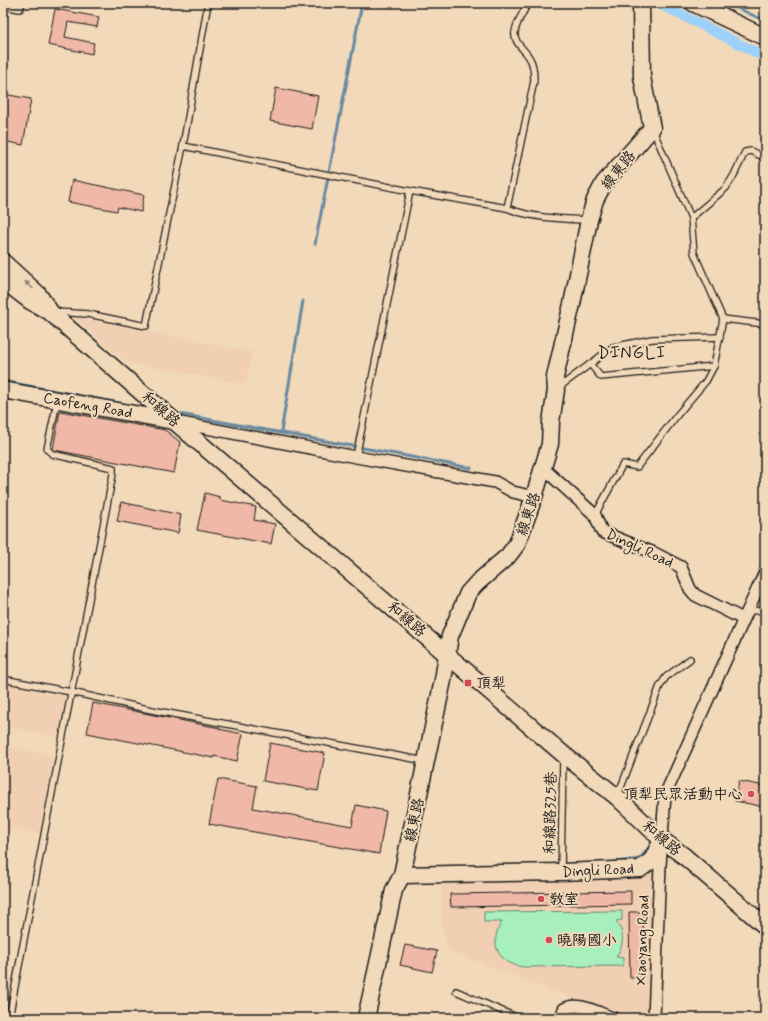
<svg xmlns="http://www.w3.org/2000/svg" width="768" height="1021" viewBox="0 0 768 1021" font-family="Mynerve,'LXGW WenKai TC',sans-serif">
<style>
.built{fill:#f1cfb3}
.green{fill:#a7f0be;stroke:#62866d}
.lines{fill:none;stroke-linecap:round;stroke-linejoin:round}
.stream{stroke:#6889a1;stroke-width:3}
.canal{stroke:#9bd1fa;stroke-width:10}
.building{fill:#f0b8a6;stroke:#1c1c1c}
.lane-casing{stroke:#1c1c1c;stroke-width:8}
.street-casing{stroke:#1c1c1c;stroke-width:14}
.secondary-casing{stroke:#1c1c1c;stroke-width:19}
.lane{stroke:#f1d9b9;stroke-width:5.5}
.street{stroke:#f1d9b9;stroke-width:11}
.secondary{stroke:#f1d9b9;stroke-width:16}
.oneway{fill:#918472}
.poi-dot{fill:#d1495b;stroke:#f1d9b9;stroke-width:1.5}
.labels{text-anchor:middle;stroke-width:4;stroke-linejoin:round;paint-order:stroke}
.street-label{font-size:15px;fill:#1c1c1c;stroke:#f1d9b9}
.poi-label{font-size:15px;fill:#1c1c1c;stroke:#f1d9b9;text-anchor:start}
.quarter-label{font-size:17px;letter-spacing:1px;fill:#1c1c1c;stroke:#f1d9b9}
</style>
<rect width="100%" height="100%" fill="#f1d9b9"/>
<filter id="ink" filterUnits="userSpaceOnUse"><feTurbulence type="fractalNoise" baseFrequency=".025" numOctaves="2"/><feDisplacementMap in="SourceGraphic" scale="8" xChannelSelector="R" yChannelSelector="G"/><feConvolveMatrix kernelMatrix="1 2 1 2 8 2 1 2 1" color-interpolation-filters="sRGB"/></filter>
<g filter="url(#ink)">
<!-- built -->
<g class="built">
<path d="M 72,316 L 252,352 L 246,384 L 126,362 Z"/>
<path d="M 3,684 L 66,697 L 58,737 L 3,726 Z"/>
<path d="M 3,746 L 55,756 L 40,834 L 3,827 Z"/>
<path d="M 656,867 L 650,1018 L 624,1018 L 449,951 L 442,930 L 441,877 Z"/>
<path d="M 3,978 L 11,979 L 5,1018 L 3,1018 Z"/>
</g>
<!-- green -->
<path class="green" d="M 622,911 L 622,920 L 616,921 C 625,932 624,946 616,957 L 623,958 L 623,966 L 526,967 C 500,966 487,944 502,922 L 484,922 L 484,912 Z"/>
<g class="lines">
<!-- stream -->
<g class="stream">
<path d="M 727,3 L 765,21"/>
<path d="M 315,244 L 362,3"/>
<path d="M 3,381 L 124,404"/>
<path d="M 174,413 L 471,468"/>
<path d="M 281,432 L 303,301"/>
<path d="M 656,827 L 658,815"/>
<path d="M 615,862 L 640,859 L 653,842"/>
</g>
<!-- canal -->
<path class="canal" d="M 658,3 L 765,57"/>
</g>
<!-- building -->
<g class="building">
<path d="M 55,9 L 99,17 L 97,27 L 68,22 L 65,37 L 94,43 L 92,54 L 48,45 Z"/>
<path d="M 276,88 L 318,96 L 312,129 L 270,121 Z"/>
<path d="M 3,94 L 31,99 L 23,145 L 3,141 Z"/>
<path d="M 72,180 L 144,195 L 141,212 L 118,207 L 117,211 L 68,202 Z"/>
<path d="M 60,411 L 165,430 L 180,442 L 174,473 L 54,450 L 53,449 Z"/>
<path d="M 205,493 L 220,497 L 220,500 L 256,507 L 254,520 L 275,524 L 271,544 L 197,530 Z"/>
<path d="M 121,502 L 181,515 L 178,533 L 117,521 Z"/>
<path d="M 93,703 L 220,728 L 219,729 L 243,734 L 237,761 L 214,756 L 214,758 L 87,733 Z"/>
<path d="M 270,743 L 325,753 L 318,791 L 263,781 Z"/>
<path d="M 218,779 L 257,786 L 253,808 L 352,826 L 356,805 L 386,811 L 379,854 L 209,824 Z"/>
<path d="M 739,781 L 765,786 L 765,807 L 735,801 Z"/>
<path d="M 631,891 L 631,904 L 451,907 L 450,894 Z"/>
<path d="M 629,912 L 643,912 L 644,977 L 630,978 Z"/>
<path d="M 405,945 L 437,951 L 432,972 L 400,965 Z"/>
</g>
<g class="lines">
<!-- lane casing -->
<g class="lane-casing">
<g id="lane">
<path d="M 3,6 L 20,9 L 22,3"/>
<path d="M 183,146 L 410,191 L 507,208 L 534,81 C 534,74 534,65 530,59 C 526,50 513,43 515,32 C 516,22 524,12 528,3"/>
<path d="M 507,208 C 530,218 562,219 587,220"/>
<path d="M 691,218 L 726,188 L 734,175 L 745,152 L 751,151 L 765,158"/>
<path d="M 55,312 L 88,314 L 146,326 L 183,146 L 208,3"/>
<path d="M 723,319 L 765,324"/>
<path d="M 590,364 L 601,377 L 714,366"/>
<path d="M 558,388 L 613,347 L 652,339 L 720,337"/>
<path d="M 356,457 L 410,191"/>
<path d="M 595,515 L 623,464 L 637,467 L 678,414 L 706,381 L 714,366 L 723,319 L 694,253 L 691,218 L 653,130"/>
<path d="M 747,611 L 765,610"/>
<path d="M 3,679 L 71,692 L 152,710 L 425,761"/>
<path d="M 618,795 L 660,686 L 666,677 L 690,659"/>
<path d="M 561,871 L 563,758"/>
<path d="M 456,991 L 518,1018"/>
<path d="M 9,1018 L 113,474 L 113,468 L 52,454 L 47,449 L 57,402"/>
</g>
</g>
<!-- street casing -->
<g class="street-casing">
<g id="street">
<path d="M 176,422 L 356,457 L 495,482 L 513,492 L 534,497"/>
<path d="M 543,468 L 595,515 L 602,532 L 654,553 L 681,567 L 690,589 L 695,595 L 743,619"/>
<path d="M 561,1018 L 564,1009 C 579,1001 598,1013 613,1018"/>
<path d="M 654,1018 L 660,866 L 665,795 L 765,572"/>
</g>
</g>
<!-- secondary casing -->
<g class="secondary-casing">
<g id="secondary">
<path d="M 693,3 L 765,37"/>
<path d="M 3,262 L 38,294 L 49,310"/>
<path d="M 3,280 L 30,301 L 50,312 L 174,421 L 563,754 L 617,797 L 662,840 L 684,856 L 765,926"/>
<path d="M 3,390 L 173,421"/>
<path d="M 402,875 L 561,872 L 640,869 L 652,860 L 662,840"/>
<path d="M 366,1018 L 394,890 L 402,875 L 443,680 L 450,636 L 468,593 L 477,583 L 508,556 L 517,544 L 534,497 L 550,444 L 551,422 L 556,390 L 555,377 L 572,304 L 589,220 L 595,200 L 604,183 L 652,128 L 642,77 L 641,3"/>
</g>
</g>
<!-- lane -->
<use href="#lane" class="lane"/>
<!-- street -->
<use href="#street" class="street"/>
<!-- secondary -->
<use href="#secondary" class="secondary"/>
</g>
<!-- one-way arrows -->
<defs><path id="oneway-solid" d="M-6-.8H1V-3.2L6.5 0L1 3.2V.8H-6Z"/></defs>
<use class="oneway" href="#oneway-solid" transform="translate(29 285) rotate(-138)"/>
</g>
<!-- markers -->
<g class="poi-dot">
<rect x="464" y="679" width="8" height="8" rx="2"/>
<circle cx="751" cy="794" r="4"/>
<circle cx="541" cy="899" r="4"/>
<circle cx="549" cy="940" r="4"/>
</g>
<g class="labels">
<!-- street labels -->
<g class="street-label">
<text transform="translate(618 170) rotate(-51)" y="5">線東路</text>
<text transform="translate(88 405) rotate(10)" y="5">Caofeng Road</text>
<text transform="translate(161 409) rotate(41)" y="5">和線路</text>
<text transform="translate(528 514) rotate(-71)" y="5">線東路</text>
<text transform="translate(640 548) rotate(25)" y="5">Dingli Road</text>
<text transform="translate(407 619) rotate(40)" y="5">和線路</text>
<text transform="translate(550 813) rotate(-89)" y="5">和線路325巷</text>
<text transform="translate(414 820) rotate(-78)" y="5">線東路</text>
<text transform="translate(662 838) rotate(40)" y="5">和線路</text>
<text transform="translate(598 870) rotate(-3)" y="5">Dingli Road</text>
<text transform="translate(642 940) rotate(-88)" y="5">Xiaoyang Road</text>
</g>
<!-- poi labels -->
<g class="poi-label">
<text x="476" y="688">頂犁</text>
<text x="743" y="799" text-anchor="end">頂犁民眾活動中心</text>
<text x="549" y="904">教室</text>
<text x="557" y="945">曉陽國小</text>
</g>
<!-- quarter labels -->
<g class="quarter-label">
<text x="632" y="358">DINGLI</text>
</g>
</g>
<!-- margin -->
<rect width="768" height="1021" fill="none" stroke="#f1d9b9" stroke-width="16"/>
<rect x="8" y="8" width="752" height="1005" fill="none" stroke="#1c1c1c" stroke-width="1.5" filter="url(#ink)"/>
</svg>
